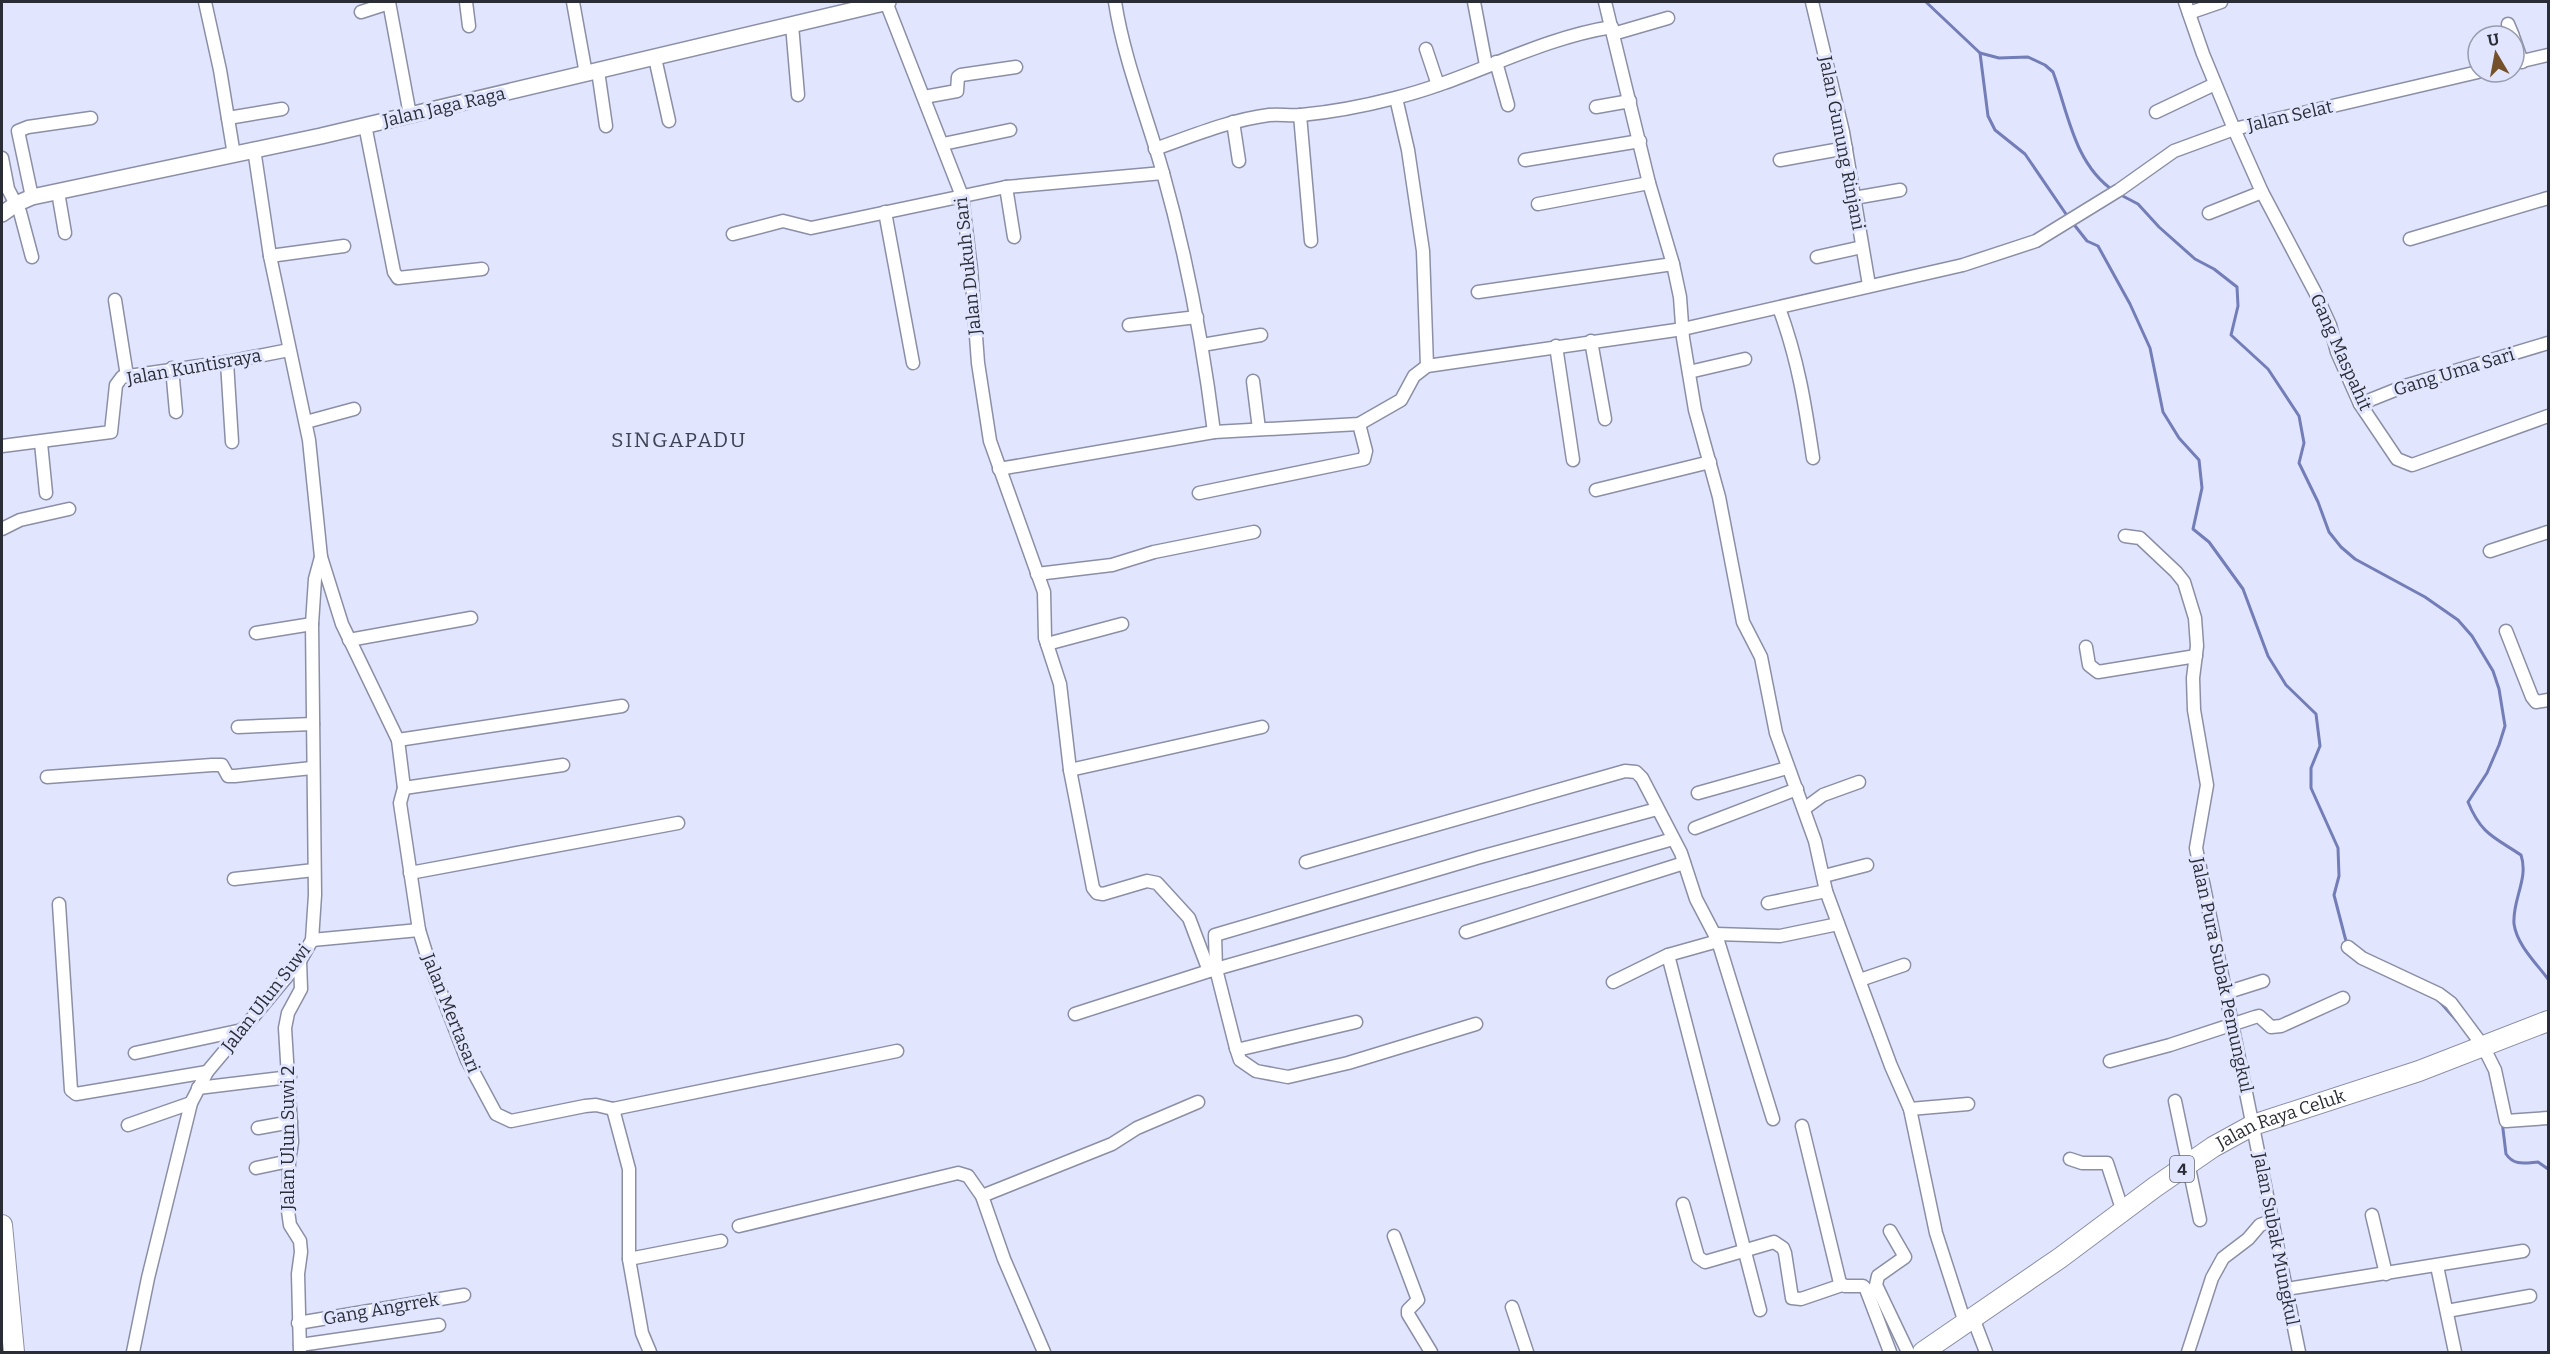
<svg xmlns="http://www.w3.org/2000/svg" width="2550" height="1354" viewBox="0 0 2550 1354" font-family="Bitter,serif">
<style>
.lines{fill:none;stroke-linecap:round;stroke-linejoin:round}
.stream{stroke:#737db7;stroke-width:3}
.minor-casing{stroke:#8b8fa6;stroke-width:15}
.tertiary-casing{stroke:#8b8fa6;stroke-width:18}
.primary-casing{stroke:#8b8fa6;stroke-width:22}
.trunk-casing{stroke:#8b8fa6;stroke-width:22}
.minor{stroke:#fff;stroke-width:12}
.tertiary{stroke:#fff;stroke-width:15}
.primary{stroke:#fff;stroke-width:20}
.trunk{stroke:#fff;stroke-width:20}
.labels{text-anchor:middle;stroke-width:6;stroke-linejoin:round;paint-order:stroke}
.shield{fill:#e1e6fe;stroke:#626472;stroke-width:1.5}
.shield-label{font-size:16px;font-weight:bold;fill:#2b2d36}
.street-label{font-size:18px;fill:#2b2d36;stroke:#e1e6fe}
.quarter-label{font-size:21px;letter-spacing:1.5px;fill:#3f4356;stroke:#e1e6fe}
</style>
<rect width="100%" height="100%" fill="#e1e6fe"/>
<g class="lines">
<!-- stream -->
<g class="stream">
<path d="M 1926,2 L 1980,53 L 1999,58 L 2028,57 L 2045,65 L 2053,72 C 2068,112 2074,164 2114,191"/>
<path d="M 1980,53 L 1988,116 L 1995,130 L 2025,154 L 2068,217"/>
<path d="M 2119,194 L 2138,204 L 2159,227 L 2195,259 L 2214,269 L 2237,287 L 2238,306 L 2231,335 L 2268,369 L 2299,416 L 2304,443 L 2299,463 L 2318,502 L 2329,532 L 2341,547 L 2355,559 L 2425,597 L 2458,620 L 2472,636 L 2493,671 L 2499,689 L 2505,726 L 2499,745 L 2487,773 L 2468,802 C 2481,834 2494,837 2521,855 C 2529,879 2512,900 2514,924 C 2517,945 2536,963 2548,979"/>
<path d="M 2072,222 L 2087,241 L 2098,246 L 2130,304 L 2150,348 L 2163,412 L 2179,438 L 2199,460 L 2202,488 L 2193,529 L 2209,542 L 2243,589 L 2268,656 L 2286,685 L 2316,714 L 2320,746 L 2311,768 L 2311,788 L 2338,848 L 2339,876 L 2334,895 L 2347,945"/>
<path d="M 2440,1002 L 2457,1021"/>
<path d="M 2502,1121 L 2506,1154 C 2514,1166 2525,1163 2538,1162 L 2548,1169"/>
</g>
<!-- minor casing -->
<g class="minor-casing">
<g id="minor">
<path d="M 205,2 L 220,70 L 234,155"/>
<path d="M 389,2 L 410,115"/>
<path d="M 466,2 L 469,26"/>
<path d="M 573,2 L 586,74"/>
<path d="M 886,2 L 962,196 L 971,269 L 978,363 L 990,441 L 1044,592 L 1045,638 L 1060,684 L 1070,770 L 1093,888 L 1097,893 L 1103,894 L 1147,881 L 1157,883 L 1189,918 L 1209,971"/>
<path d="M 1115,2 C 1124,60 1147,116 1163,173 C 1187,258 1203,344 1214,432"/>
<path d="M 1474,2 L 1486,65"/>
<path d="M 1605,2 L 1649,183 L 1673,264 L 1680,297 L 1683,338 L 1695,410 L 1719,497 L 1743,622 L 1761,657 L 1776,733 L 1815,841 L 1826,891 L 1891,1066 L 1910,1109 L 1936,1233 L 1965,1323"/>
<path d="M 1812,2 L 1843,132 L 1869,285"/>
<path d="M 2185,2 L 2203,54 L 2234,129 L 2262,192 L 2315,292 L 2330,325 L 2337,352 L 2360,404 L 2397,459 L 2412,465 L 2548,416"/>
<path d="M 361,12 L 389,3"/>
<path d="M 2189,13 L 2221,2"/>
<path d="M 2508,24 L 2513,36"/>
<path d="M 792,25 L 798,95"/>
<path d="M 1613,34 L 1668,18"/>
<path d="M 2514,39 L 2522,62"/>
<path d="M 1426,49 L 1438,85"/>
<path d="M 655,58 L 669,121"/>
<path d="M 1496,62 L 1508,105"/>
<path d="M 2514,63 L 2548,55"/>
<path d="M 598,71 L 606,126"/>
<path d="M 924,97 L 957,91 L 958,77 L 961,75 L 1016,67"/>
<path d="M 1396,98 L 1408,150 L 1423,251 L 1427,366"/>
<path d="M 1596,107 L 1630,101"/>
<path d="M 2156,112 L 2215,84"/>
<path d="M 1300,115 L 1311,241"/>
<path d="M 228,118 L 282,109"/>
<path d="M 1233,122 L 1239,161"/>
<path d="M 365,125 L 394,272 L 398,278 L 482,269"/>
<path d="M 943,144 L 1010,130"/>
<path d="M 254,149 L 270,256 L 309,440 L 321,557 L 342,624 L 398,740 L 404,788 L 400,803 L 419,930 L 428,959 L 467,1060 L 496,1114 L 511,1121 L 585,1106 L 596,1105 L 613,1109"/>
<path d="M 1155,149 C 1192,136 1230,120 1269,115 C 1280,114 1290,116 1301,115 C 1333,112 1364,106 1395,98 C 1469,80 1536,39 1612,27"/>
<path d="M 2,158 L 8,189 L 20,212 L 32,257"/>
<path d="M 1525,160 L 1640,141"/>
<path d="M 1780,160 L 1846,148"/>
<path d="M 1006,187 L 1014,237"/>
<path d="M 58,192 L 65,233"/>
<path d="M 32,197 L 18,131 L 28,127 L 91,118"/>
<path d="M 1854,198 L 1900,190"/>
<path d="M 1538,204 L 1649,183"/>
<path d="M 885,212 L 913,363"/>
<path d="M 2209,213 L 2262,192"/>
<path d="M 733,234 L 783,221 L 811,228 L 1006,187 L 1163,173"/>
<path d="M 2410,239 L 2548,198"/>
<path d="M 270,256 L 344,246"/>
<path d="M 1817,257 L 1862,247"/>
<path d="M 1478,292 L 1673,264"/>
<path d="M 115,300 L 127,376"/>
<path d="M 1779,308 C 1798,359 1805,404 1813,458"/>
<path d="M 1129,325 L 1197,317"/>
<path d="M 1591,341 L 1605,419"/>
<path d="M 1202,345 L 1261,335"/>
<path d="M 1556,346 L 1573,460"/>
<path d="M 227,362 L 232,442"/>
<path d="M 172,368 L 176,412"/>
<path d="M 1689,372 L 1745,359"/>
<path d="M 1253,381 L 1259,429"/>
<path d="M 2360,404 L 2405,386 L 2548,343"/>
<path d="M 306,422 L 354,409"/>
<path d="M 41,443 L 46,493"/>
<path d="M 2,446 L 111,432 L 116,385 L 122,377 L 227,362 L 289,350"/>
<path d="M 999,469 L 1214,432 L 1359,424 L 1401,400 L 1414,376 L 1427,366 L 1683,329 L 1963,265 L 2036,241 L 2119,190 L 2174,151 L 2234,129 L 2478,72"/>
<path d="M 1596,490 L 1710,462"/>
<path d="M 1199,493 L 1364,459 L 1366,451 L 1359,424"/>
<path d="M 2,529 L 20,520 L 69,509"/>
<path d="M 2125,536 L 2140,538 L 2176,572 L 2184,582 L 2195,618 L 2197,646 L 2193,678 L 2194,710 L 2207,785 L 2196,848 L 2299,1352"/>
<path d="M 2490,551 L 2548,532"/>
<path d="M 1037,574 L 1112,565 L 1154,552 L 1254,532"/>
<path d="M 2506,631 L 2532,697 L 2536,702 L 2548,700"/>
<path d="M 256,633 L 312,624"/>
<path d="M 349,640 L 471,618"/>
<path d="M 1047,644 L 1122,624"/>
<path d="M 2086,647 L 2089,665 L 2098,672 L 2196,656"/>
<path d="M 238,727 L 313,724"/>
<path d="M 398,740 L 622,706"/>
<path d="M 1070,770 L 1262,727"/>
<path d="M 47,777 L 212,765 L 222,765 L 228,776 L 235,776 L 312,768"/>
<path d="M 404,788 L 563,765"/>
<path d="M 1698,793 L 1787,768"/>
<path d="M 1804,809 L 1823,795 L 1859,782"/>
<path d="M 1695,828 L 1797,789"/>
<path d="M 1306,862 L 1625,771 L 1636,772 L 1642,778 L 1681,853 L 1696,899 L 1718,941 L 1668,955 L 1613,982"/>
<path d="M 410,873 L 678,823"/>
<path d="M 1824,876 L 1867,865"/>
<path d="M 234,879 L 314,870"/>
<path d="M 1768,903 L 1826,891"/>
<path d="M 59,904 L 71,1090 L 76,1094 L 207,1072"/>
<path d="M 1466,932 L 1684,863"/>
<path d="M 1716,934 L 1780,936 L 1838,924"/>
<path d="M 312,940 L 419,930"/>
<path d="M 1718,941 L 1773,1119"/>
<path d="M 2348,947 L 2362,958 L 2439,994 L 2451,1003 L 2483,1046 L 2495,1070 L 2506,1121 L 2548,1118"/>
<path d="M 1668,955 L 1760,1310"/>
<path d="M 300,961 L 301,989 L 288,1013 L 285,1028 L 292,1142 L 289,1161 L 288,1211 L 290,1225 L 300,1241 L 301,1252 L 298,1274 L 300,1352"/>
<path d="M 1860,980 L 1904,965"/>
<path d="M 2225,993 L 2263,981"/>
<path d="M 1075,1014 L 1209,971 L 1673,839"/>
<path d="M 1356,1022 L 1241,1049 L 1236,1048 L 1216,969 L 1215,935 L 1480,857 L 1657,809"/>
<path d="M 1236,1048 L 1240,1060 L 1256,1071 L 1288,1077 L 1348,1063 L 1476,1024"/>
<path d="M 135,1053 L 242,1030"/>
<path d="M 2110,1061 L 2170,1045 L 2255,1017 L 2259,1016 L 2271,1027 L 2281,1026 L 2343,998"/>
<path d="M 198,1088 L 290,1077"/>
<path d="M 2175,1101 L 2200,1220"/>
<path d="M 613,1109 L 897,1051"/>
<path d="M 613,1109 L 629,1169 L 629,1259 L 642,1333 L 650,1352"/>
<path d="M 1910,1109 L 1968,1104"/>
<path d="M 128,1125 L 191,1103"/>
<path d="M 1802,1126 L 1840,1283 L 1845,1286 L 1863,1286 L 1866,1289 L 1890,1352"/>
<path d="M 258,1128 L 291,1122"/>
<path d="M 2070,1159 L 2082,1163 L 2107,1163 L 2123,1212"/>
<path d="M 256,1168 L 289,1161"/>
<path d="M 982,1196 L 1112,1144 L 1137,1128 L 1198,1102"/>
<path d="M 1683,1204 L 1698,1257 L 1705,1262 L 1774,1242 L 1783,1248 L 1785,1253 L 1792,1298 L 1801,1299 L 1842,1285"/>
<path d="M 2372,1215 L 2386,1274"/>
<path d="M 739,1226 L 958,1173 L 968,1176 L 982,1196 L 1004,1259 L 1044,1352"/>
<path d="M 1890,1231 L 1905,1257 L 1878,1276 L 1876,1285 L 1908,1352"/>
<path d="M 1394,1236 L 1418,1300 L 1408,1310 L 1408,1314 L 1431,1352"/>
<path d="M 629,1259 L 721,1241"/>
<path d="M 2437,1266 L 2455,1352"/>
<path d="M 2286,1289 L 2523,1251"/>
<path d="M 1512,1307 L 1527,1352"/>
<path d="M 2447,1311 L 2530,1296"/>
<path d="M 1973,1318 L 1986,1352"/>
<path d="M 298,1323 L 464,1295"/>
<path d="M 300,1345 L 439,1325"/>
<path d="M 133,1352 L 148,1278 L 191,1103 L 207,1072 L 300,961 L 312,940 L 315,895 L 312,624 L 315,579 L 321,557"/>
<path d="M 2188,1352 L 2212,1278 L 2223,1258 L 2248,1239 L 2260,1225 L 2271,1221"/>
</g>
</g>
<!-- tertiary casing -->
<g class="tertiary-casing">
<path id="tertiary" d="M 2,214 L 16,204 L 32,197 L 321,136 L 888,2"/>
</g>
<!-- primary casing -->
<g class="primary-casing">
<path id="primary" d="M 2,1225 L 14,1352"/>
</g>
<!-- trunk casing -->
<g class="trunk-casing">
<g id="trunk">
<path id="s1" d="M 1923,1352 L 2060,1258 L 2155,1187 L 2213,1147 L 2253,1125 L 2419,1071 L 2548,1021"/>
</g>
</g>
<!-- minor -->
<use href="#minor" class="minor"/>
<!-- tertiary -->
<use href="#tertiary" class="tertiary"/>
<!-- primary -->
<use href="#primary" class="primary"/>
<!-- trunk -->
<use href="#trunk" class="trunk"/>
</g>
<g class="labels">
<!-- shield labels -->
<rect class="shield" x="2170" y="1156" width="24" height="26" rx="4.5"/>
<g class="shield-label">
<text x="2182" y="1175">4</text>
</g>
<!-- street labels -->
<g class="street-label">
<text transform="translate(444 107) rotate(-13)" y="6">Jalan Jaga Raga</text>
<text transform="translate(2290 116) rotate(-13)" y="6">Jalan Selat</text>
<text transform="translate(1842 143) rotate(79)" y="6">Jalan Gunung Rinjani</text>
<text transform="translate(968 266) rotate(-96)" y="6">Jalan Dukuh Sari</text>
<text transform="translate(2341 352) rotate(66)" y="6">Gang Maspahit</text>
<text transform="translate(194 367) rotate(-10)" y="6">Jalan Kuntisraya</text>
<text transform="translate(2454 372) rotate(-17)" y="6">Gang Uma Sari</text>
<text transform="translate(2222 975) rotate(78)" y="6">Jalan Pura Subak Pemungkul</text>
<text transform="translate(266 998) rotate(-52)" y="6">Jalan Ulun Suwi</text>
<text transform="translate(451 1013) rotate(68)" y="6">Jalan Mertasari</text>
<text dy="6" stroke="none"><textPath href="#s1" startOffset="429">Jalan Raya Celuk</textPath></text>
<text transform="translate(288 1138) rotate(-90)" y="6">Jalan Ulun Suwi 2</text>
<text transform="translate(2276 1239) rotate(79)" y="6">Jalan Subak Mungkul</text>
<text transform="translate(381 1309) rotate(-10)" y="6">Gang Angrrek</text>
</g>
<!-- quarter labels -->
<g class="quarter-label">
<text x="679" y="447">SINGAPADU</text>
</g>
</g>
<!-- border -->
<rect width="2550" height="1354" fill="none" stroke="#2b2d36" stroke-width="6"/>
<!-- north arrow -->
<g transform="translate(2496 54) rotate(350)"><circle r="28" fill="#e1e6fe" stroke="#989cae" stroke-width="1.5"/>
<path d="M0-4.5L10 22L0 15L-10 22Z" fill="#74512a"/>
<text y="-9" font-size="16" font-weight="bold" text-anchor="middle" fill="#2b2d36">U</text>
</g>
</svg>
